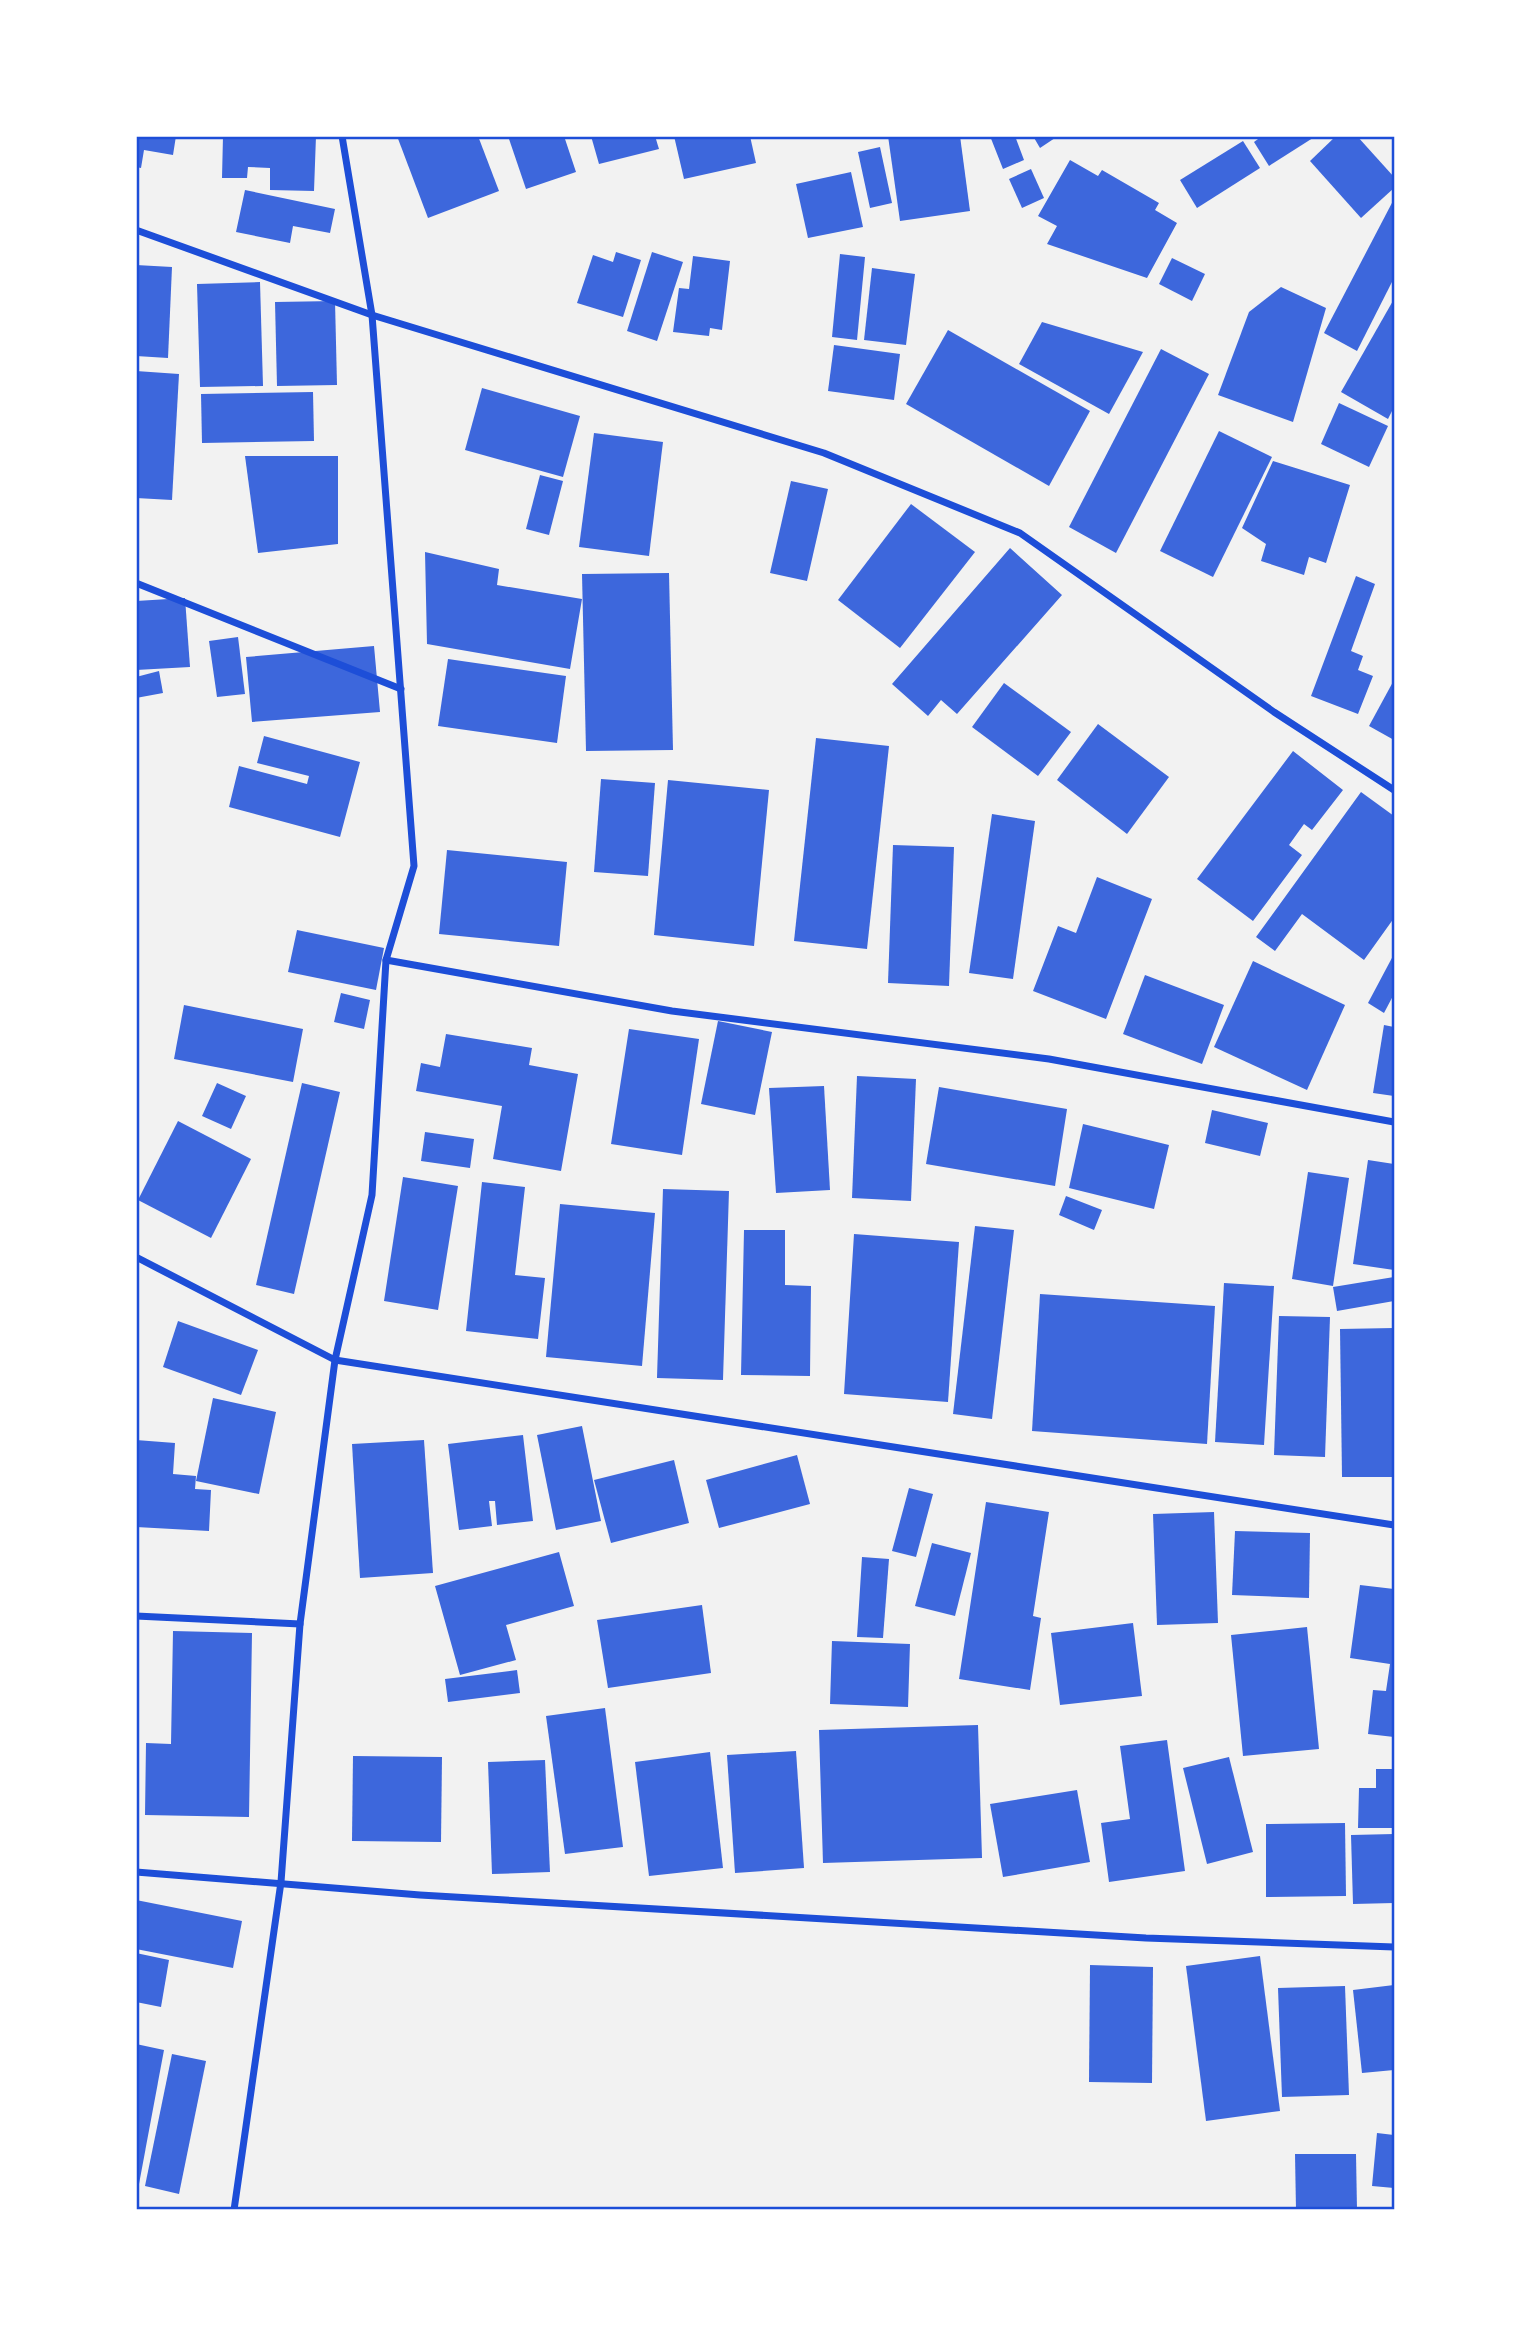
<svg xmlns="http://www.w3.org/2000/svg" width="1531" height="2346" viewBox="0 0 1531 2346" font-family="'Noto Sans',sans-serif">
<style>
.building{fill:#3d67dc}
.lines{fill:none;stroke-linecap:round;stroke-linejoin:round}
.minor{stroke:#1d4ed8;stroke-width:7}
.neatline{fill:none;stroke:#1d4ed8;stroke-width:2.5}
</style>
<rect width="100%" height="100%" fill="#f2f2f2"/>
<!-- building -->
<g class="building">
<path d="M 136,136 L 176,136 L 173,155 L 144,150 L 141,168 L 136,167 Z"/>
<path d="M 223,136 L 316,136 L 314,191 L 270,190 L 270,168 L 248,167 L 247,178 L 222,178 Z"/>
<path d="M 397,136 L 478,136 L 499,191 L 428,218 Z"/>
<path d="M 508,136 L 564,136 L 576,172 L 526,189 Z"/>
<path d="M 591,136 L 655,136 L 659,149 L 599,164 Z"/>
<path d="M 674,136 L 750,136 L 756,163 L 684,179 Z"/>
<path d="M 888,136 L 960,136 L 970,211 L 900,221 Z"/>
<path d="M 990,136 L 1015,136 L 1024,160 L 1003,169 Z"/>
<path d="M 1033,136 L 1058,136 L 1040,148 Z"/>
<path d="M 1262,136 L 1316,136 L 1269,166 L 1254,142 Z"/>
<path d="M 1336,136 L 1357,136 L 1394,177 L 1394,188 L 1361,218 L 1310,161 Z"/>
<path d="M 1243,141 L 1260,168 L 1197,208 L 1180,180 Z"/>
<path d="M 880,147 L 892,203 L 870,208 L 858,152 Z"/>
<path d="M 1070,160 L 1098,176 L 1102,170 L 1159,203 L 1155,210 L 1177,223 L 1147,278 L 1047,244 L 1057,226 L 1038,216 Z"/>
<path d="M 1031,169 L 1044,198 L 1022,208 L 1009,179 Z"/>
<path d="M 851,172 L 863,227 L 808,238 L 796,184 Z"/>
<path d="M 245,190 L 335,209 L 330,233 L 293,226 L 290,243 L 236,232 Z"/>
<path d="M 1394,199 L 1394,278 L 1357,351 L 1324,333 Z"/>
<path d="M 616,252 L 641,260 L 623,317 L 577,303 L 593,255 L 613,262 Z"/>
<path d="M 652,252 L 683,262 L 657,341 L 627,331 Z"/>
<path d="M 840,254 L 865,257 L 857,340 L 832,337 Z"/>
<path d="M 693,256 L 730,261 L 722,330 L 710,328 L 709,336 L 673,332 L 679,288 L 689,289 Z"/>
<path d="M 1172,258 L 1205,274 L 1192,301 L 1159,284 Z"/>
<path d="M 136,265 L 172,267 L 168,358 L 136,356 Z"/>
<path d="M 872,268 L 915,274 L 906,345 L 864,340 Z"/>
<path d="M 260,282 L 263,386 L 200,387 L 197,284 Z"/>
<path d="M 1281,287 L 1326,308 L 1293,422 L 1218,395 L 1249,312 Z"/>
<path d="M 1394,299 L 1394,407 L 1388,419 L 1341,392 Z"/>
<path d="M 335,301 L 337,385 L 277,386 L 275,302 Z"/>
<path d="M 1042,322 L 1143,352 L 1109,414 L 1019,364 Z"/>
<path d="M 948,330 L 1090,411 L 1049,486 L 906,404 Z"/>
<path d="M 834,345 L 900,354 L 894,400 L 828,391 Z"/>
<path d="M 1161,349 L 1209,374 L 1116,553 L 1069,527 Z"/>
<path d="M 136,371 L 179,374 L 172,500 L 136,498 Z"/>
<path d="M 482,388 L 580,416 L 563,477 L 465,450 Z"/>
<path d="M 313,392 L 314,441 L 202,443 L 201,394 Z"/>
<path d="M 1339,403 L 1388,426 L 1369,467 L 1321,444 Z"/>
<path d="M 1219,431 L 1272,457 L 1213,577 L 1160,551 Z"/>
<path d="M 594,433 L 663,442 L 649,556 L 579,547 Z"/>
<path d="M 245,456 L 338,456 L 338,544 L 258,553 Z"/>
<path d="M 1273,461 L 1350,485 L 1326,563 L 1309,557 L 1304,575 L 1261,561 L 1266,544 L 1242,528 Z"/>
<path d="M 540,475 L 563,481 L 549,535 L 526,529 Z"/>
<path d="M 791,481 L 828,489 L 807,581 L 770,573 Z"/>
<path d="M 911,504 L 975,552 L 900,648 L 838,600 Z"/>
<path d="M 1010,548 L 1062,595 L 957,714 L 941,700 L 928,716 L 892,684 Z"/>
<path d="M 425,552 L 499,569 L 497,585 L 582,599 L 570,669 L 427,644 Z"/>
<path d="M 669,573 L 673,750 L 586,751 L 582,574 Z"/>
<path d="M 1356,576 L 1375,584 L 1351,651 L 1363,656 L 1358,670 L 1373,676 L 1358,714 L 1311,696 Z"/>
<path d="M 185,598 L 190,667 L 136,670 L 136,601 Z"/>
<path d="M 238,637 L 245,694 L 217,697 L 209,641 Z"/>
<path d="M 374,646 L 380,712 L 252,722 L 246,657 Z"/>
<path d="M 448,659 L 566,676 L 557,743 L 438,726 Z"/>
<path d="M 159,671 L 163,693 L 136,698 L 136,677 Z"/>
<path d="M 1394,680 L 1394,740 L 1369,726 Z"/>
<path d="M 1004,683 L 1071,732 L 1038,776 L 972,727 Z"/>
<path d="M 1098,724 L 1169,777 L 1127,834 L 1057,780 Z"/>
<path d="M 264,736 L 360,762 L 340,837 L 229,807 L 239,766 L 307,784 L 309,776 L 257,763 Z"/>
<path d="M 816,738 L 889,746 L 867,949 L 794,941 Z"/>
<path d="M 1293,751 L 1343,790 L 1312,830 L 1304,824 L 1289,845 L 1302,855 L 1253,921 L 1197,879 Z"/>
<path d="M 601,779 L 655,783 L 648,876 L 594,872 Z"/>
<path d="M 668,780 L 769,790 L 754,946 L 654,935 Z"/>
<path d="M 1361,792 L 1394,816 L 1394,918 L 1364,960 L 1302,914 L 1275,951 L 1256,937 Z"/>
<path d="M 992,814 L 1035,821 L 1013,979 L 969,973 Z"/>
<path d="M 893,845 L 954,847 L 949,986 L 888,983 Z"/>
<path d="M 447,850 L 567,862 L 559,946 L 439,934 Z"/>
<path d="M 1097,877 L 1152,899 L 1106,1019 L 1033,991 L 1058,926 L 1076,933 Z"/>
<path d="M 297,930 L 384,948 L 376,990 L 288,972 Z"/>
<path d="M 1394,954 L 1394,994 L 1384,1013 L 1368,1003 Z"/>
<path d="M 1253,961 L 1345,1005 L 1307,1090 L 1214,1047 Z"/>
<path d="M 1145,975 L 1224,1005 L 1202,1064 L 1123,1034 Z"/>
<path d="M 341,993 L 370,1000 L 364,1029 L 334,1022 Z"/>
<path d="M 184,1005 L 303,1029 L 293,1082 L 174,1059 Z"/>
<path d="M 718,1021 L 772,1032 L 755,1115 L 701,1104 Z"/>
<path d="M 1384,1025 L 1394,1027 L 1394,1096 L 1373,1093 Z"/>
<path d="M 629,1029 L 699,1039 L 682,1155 L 611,1144 Z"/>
<path d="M 446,1034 L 532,1048 L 529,1065 L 578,1074 L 561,1171 L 493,1159 L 502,1106 L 416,1091 L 421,1063 L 440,1067 Z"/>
<path d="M 857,1076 L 916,1079 L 911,1201 L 852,1198 Z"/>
<path d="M 217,1083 L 246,1096 L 231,1129 L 202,1116 Z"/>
<path d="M 302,1083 L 340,1092 L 294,1294 L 256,1285 Z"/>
<path d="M 824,1086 L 830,1190 L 776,1193 L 769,1088 Z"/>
<path d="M 939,1087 L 1067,1109 L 1055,1186 L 926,1164 Z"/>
<path d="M 1212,1110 L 1268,1123 L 1260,1156 L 1205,1143 Z"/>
<path d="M 178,1121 L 251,1159 L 211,1238 L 138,1200 Z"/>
<path d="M 1083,1124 L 1169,1145 L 1154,1209 L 1069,1188 Z"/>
<path d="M 425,1132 L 474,1139 L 470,1168 L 421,1161 Z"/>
<path d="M 1368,1160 L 1394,1164 L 1394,1270 L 1353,1264 Z"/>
<path d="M 1308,1172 L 1349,1178 L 1333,1286 L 1292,1279 Z"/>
<path d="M 403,1177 L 458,1186 L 438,1310 L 384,1301 Z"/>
<path d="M 482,1182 L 525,1187 L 515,1275 L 545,1278 L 538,1339 L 466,1331 Z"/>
<path d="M 663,1189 L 729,1191 L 723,1380 L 657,1378 Z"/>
<path d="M 1066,1196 L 1102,1210 L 1094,1230 L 1059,1215 Z"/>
<path d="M 560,1204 L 655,1213 L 642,1366 L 546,1357 Z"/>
<path d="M 975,1226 L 1014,1230 L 992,1419 L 953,1414 Z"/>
<path d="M 744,1230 L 785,1230 L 785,1285 L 811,1286 L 810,1376 L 741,1375 Z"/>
<path d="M 854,1234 L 959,1242 L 948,1402 L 844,1394 Z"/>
<path d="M 1394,1277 L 1394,1301 L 1337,1311 L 1333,1287 Z"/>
<path d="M 1224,1283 L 1274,1286 L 1264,1445 L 1215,1442 Z"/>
<path d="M 1040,1294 L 1215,1306 L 1207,1444 L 1032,1431 Z"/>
<path d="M 1279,1316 L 1330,1317 L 1325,1457 L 1274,1455 Z"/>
<path d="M 178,1321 L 258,1350 L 241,1395 L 163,1367 Z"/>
<path d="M 1394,1328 L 1394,1477 L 1342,1477 L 1340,1329 Z"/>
<path d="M 213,1398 L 276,1412 L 259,1494 L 196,1481 Z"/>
<path d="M 582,1426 L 601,1521 L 556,1530 L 537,1435 Z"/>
<path d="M 523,1435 L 533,1521 L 497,1525 L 495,1501 L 489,1501 L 492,1526 L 459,1530 L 448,1444 Z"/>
<path d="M 136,1440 L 175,1443 L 173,1474 L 196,1476 L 195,1489 L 211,1490 L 209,1531 L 136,1527 Z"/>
<path d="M 424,1440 L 433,1573 L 360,1578 L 352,1444 Z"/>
<path d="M 797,1455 L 810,1504 L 719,1528 L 706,1480 Z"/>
<path d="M 674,1460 L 689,1523 L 611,1543 L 594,1480 Z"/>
<path d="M 909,1488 L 933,1494 L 916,1557 L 892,1551 Z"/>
<path d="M 986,1502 L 1049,1512 L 1033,1616 L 1041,1618 L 1030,1690 L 959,1679 Z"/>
<path d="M 1214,1512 L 1218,1623 L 1157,1625 L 1153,1514 Z"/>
<path d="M 1235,1531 L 1310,1533 L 1309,1598 L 1232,1595 Z"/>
<path d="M 932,1543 L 971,1553 L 955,1616 L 915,1606 Z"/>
<path d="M 559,1552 L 574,1606 L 506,1625 L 516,1660 L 460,1675 L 435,1586 Z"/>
<path d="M 862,1557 L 889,1559 L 883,1638 L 857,1637 Z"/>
<path d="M 1360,1585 L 1394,1589 L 1394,1737 L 1368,1734 L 1373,1690 L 1386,1691 L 1390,1664 L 1350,1658 Z"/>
<path d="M 702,1605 L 711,1673 L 608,1688 L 597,1620 Z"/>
<path d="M 1133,1623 L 1142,1696 L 1060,1705 L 1051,1633 Z"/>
<path d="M 1307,1627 L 1319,1749 L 1243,1756 L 1231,1635 Z"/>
<path d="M 173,1631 L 252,1633 L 249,1817 L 145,1815 L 146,1743 L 171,1744 Z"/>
<path d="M 832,1641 L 910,1644 L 908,1707 L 830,1704 Z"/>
<path d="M 517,1670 L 520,1693 L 448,1702 L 445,1679 Z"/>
<path d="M 605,1708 L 623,1847 L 565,1854 L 546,1716 Z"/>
<path d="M 978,1725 L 982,1858 L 823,1863 L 819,1730 Z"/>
<path d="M 1167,1740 L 1185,1871 L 1109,1882 L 1101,1823 L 1130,1819 L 1120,1746 Z"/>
<path d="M 796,1751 L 804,1868 L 735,1873 L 727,1755 Z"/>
<path d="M 710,1752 L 723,1868 L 649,1876 L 635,1762 Z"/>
<path d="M 353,1756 L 442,1757 L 441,1842 L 352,1841 Z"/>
<path d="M 1229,1757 L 1253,1852 L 1207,1864 L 1183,1768 Z"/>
<path d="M 545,1760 L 550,1872 L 492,1874 L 488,1762 Z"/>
<path d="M 1376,1769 L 1394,1769 L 1394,1828 L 1358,1828 L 1359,1788 L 1376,1788 Z"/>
<path d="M 1077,1790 L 1090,1862 L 1003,1877 L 990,1804 Z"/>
<path d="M 1345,1823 L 1346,1896 L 1266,1897 L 1266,1824 Z"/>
<path d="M 1394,1834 L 1394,1903 L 1353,1904 L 1351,1835 Z"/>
<path d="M 136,1900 L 242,1921 L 233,1968 L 136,1949 Z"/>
<path d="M 136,1953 L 169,1960 L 161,2007 L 136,2002 Z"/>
<path d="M 1260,1956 L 1280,2111 L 1206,2121 L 1186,1966 Z"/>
<path d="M 1090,1965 L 1153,1967 L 1152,2083 L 1089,2082 Z"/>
<path d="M 1394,1985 L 1394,2070 L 1362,2073 L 1353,1990 Z"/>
<path d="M 1345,1986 L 1349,2095 L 1282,2097 L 1278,1988 Z"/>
<path d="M 136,2044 L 164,2050 L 139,2184 L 136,2184 Z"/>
<path d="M 172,2054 L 206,2061 L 179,2194 L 145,2186 Z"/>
<path d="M 1377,2133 L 1394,2135 L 1394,2188 L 1372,2186 Z"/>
<path d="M 1295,2154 L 1356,2154 L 1357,2210 L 1296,2210 Z"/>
</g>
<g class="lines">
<!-- minor -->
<g class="minor">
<path d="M 136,230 L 372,315 L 824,453 L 1020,533 L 1274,712 L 1394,790"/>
<path d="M 136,583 L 401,689"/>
<path d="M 386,960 L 672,1011 L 1049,1059 L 1394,1122"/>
<path d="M 136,1257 L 335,1360 L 1394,1525"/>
<path d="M 136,1616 L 300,1624"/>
<path d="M 136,1872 L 420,1895 L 1146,1938 L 1394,1947"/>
<path d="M 234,2210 L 281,1882 L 300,1624 L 335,1360 L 372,1195 L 386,960 L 414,866 L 372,315 L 342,136"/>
</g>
</g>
<!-- border -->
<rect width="1531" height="2346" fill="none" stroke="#ffffff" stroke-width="276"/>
<rect x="138" y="138" width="1255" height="2070" class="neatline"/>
</svg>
